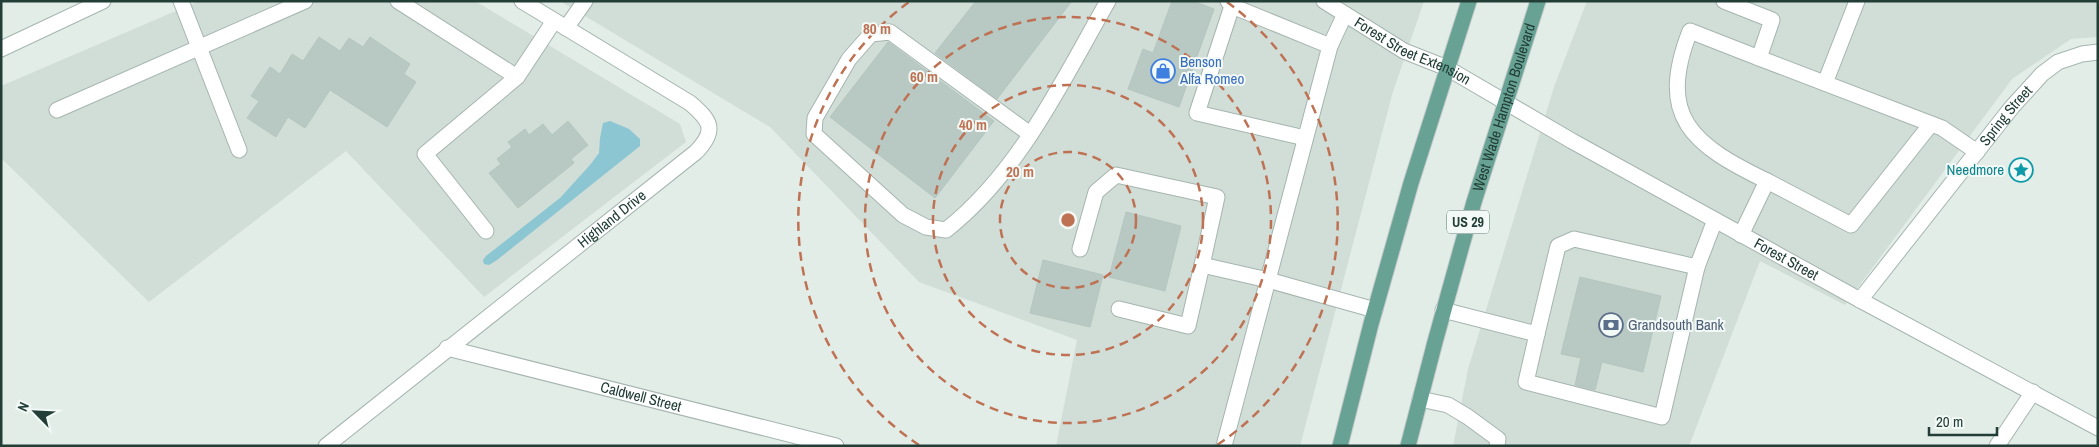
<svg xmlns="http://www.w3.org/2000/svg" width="2099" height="447" viewBox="0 0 2099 447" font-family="'Archivo Narrow',sans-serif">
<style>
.built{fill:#d1ddd7}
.water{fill:#8bc6d2}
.building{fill:#b8c8c2;stroke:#b5c6c0}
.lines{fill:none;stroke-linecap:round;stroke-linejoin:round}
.minor-casing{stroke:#a5b5af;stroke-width:17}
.major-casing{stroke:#c1c9c7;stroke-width:17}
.minor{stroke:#fff;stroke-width:15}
.major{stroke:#67a294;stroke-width:15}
.ring{fill:none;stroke:#be7253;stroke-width:2.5;stroke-dasharray:9 6}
.labels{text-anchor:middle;stroke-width:4;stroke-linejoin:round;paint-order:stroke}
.shield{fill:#f3f9f6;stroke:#617670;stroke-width:1}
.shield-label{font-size:14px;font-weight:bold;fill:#223e37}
.street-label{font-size:15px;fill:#223e37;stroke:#f3f9f6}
.shop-label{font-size:15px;fill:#366cbe;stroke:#f3f9f6;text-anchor:start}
.culture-label{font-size:15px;fill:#0d838f;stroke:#f3f9f6;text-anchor:end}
.service-label{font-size:15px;fill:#4e5e75;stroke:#f3f9f6;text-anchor:start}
.centre{fill:#be7253;stroke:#f3f9f6;stroke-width:2.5}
.ring-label{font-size:15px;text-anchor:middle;font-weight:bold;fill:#be7253;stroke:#f3f9f6;stroke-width:4;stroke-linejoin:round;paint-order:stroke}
</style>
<rect width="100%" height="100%" fill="#e3ede8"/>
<!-- built -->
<g class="built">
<path d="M 199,1 L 475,1 L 680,124 L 686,142 L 484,297 L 346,151 L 149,302 L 1,158 L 1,86 Z"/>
<path d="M 560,1 L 1424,1 L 1392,95 L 1300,446 L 1056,446 L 1077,340 L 919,282 L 770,127 Z"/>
<path d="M 1587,1 L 2098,1 L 2098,37 L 2071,39 L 2012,79 L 1845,305 L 1760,261 L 1689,446 L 1453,446 L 1468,369 L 1554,87 Z"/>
</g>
<!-- water -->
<path class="water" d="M 610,121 L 629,129 L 640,139 L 640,146 L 497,260 L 489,265 L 484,264 L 483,260 L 486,256 L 560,198 L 590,165 L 599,153 L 600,138 L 603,123 Z"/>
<!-- building -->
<g class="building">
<path d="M 976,1 L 1072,1 L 997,99 L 935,53 Z"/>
<path d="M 1172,1 L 1193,1 L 1214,9 L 1179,107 L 1128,89 L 1143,49 L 1153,53 Z"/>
<path d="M 319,37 L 340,51 L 349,38 L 363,47 L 370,37 L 410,64 L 404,74 L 416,82 L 387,127 L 330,90 L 305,128 L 288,117 L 276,137 L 247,118 L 259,101 L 251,96 L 270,67 L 280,74 L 292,54 L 303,61 Z"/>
<path d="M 888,42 L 994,121 L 935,198 L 830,117 Z"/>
<path d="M 568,121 L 588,145 L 571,159 L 574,163 L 518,208 L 489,173 L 501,164 L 497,159 L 512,147 L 508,142 L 525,129 L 529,135 L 543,124 L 552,135 Z"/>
<path d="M 1126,212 L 1181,226 L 1165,291 L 1109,277 Z"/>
<path d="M 1043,260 L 1103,275 L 1090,327 L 1030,313 Z"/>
<path d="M 1580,277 L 1661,296 L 1643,372 L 1602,362 L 1595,390 L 1575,385 L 1581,358 L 1561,354 Z"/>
</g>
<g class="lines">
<!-- minor casing -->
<g class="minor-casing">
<g id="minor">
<path d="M 181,1 L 239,150"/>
<path d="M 398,1 L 517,77"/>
<path d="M 1228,1 L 1232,6 L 1197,113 L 1305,138"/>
<path id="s1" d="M 1324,1 L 1404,51 L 1447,68 L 1572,141 L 1860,300 L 2098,428"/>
<path d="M 1724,1 L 1772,20 L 1759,58 L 1942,128 L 1977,152"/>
<path d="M 1232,6 L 1330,46"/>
<path d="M 566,28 L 585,1"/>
<path d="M 1,49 L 103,1"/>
<path d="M 1825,83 L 1857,1"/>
<path d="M 57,110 L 305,1"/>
<path d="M 1030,134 L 890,32 L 871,34 L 849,59 L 815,118 L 814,134 L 903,215 L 926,227 L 946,230 C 1020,172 1062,81 1108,1"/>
<path d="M 1767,181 L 1851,225 L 1931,124"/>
<path d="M 486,231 L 425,154 L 517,77 L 554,21"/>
<path d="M 1741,235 L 1767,181 C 1693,145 1656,118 1690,31 L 1759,58"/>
<path d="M 1080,249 L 1096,192 L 1116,175 L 1217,197 L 1202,265 L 1268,280 L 1375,310"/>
<path id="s2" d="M 1860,300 L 2012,107 L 2042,74 L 2058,62 L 2082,54 L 2098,52"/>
<path d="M 1119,309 L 1188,326 L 1202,265"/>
<path d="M 1443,310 L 1537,334 L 1558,246 L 1574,239 L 1697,267 L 1715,220"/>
<path d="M 1537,334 L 1526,382 L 1662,417 L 1697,267"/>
<path id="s3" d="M 447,348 L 836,446"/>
<path d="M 1420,399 L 1448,405 L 1468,417 L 1498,439 L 1497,446"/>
<path id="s4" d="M 326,446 L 696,152 C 717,130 711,121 690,103 L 522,1"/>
<path d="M 1224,446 L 1330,46 L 1345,14"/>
<path d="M 1997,446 L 2033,392"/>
</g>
</g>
<!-- major casing -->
<g class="major-casing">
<g id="major">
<path d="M 1340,446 L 1371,324 L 1411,183 L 1469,1"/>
<path id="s5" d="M 1408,446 L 1435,342 L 1474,202 L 1538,1"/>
</g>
</g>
<!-- minor -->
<use href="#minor" class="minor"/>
<!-- major -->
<use href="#major" class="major"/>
</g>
<!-- distance rings -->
<g class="ring">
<circle cx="1068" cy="220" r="68"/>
<circle cx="1068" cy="220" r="135"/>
<circle cx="1068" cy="220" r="203"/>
<path d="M919 445A270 270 0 0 1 909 2M1227 2A270 270 0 0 1 1217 445"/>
</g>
<!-- icons -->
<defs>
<g id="shop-ring" transform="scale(1.25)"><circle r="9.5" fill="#f3f9f6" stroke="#3f7fe0" stroke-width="1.5"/><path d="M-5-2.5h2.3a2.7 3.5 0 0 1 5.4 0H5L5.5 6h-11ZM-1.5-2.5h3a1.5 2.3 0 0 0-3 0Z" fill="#3f7fe0"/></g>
<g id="sight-ring" transform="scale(1.25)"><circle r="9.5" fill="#f3f9f6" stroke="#0f9aa8" stroke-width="1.5"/><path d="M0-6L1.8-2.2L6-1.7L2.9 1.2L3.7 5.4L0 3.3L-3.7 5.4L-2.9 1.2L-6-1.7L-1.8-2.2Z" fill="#0f9aa8"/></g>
<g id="bank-ring" transform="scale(1.25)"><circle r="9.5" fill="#f3f9f6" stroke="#5c6f8a" stroke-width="1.5"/><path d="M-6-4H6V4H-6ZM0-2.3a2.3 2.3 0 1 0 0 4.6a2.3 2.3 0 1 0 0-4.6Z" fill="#5c6f8a"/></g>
</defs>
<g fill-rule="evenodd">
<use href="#shop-ring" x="1163" y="71"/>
<use href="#sight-ring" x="2021" y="170"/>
<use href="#bank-ring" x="1611" y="325"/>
</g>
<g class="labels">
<!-- shield labels -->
<rect class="shield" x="1447" y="210.5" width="42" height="23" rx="4"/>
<g class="shield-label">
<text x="1468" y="227">US 29</text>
</g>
<!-- street labels -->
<g class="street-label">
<text dy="5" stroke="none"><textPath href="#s1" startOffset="102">Forest Street Extension</textPath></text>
<text dy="5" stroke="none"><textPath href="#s5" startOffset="352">West Wade Hampton Boulevard</textPath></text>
<text dy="5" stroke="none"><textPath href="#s2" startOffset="235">Spring Street</textPath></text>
<text dy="5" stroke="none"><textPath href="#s4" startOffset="365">Highland Drive</textPath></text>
<text dy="5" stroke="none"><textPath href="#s1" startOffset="530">Forest Street</textPath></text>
<text dy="5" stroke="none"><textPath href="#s3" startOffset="200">Caldwell Street</textPath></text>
</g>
<!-- shop labels -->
<g class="shop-label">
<text x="1180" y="67">Benson<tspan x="1180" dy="17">Alfa Romeo</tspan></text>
</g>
<!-- culture labels -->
<g class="culture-label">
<text x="2004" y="175">Needmore</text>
</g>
<!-- service labels -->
<g class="service-label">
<text x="1628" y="330">Grandsouth Bank</text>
</g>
</g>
<circle cx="1068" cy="220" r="8" class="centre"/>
<g class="ring-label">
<text x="877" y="34">80 m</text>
<text x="924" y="82">60 m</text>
<text x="973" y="130">40 m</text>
<text x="1020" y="177">20 m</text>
</g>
<!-- border -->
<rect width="2099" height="447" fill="none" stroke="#223e37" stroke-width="5"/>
<!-- north arrow -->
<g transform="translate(35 412) rotate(294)" stroke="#f3f9f6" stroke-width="4" paint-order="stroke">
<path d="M0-4L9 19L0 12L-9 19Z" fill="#223e37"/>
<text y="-8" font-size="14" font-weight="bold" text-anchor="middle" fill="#223e37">N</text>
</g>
<!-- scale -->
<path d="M1929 427v8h68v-8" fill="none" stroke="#223e37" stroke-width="2.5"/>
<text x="1936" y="427" font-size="15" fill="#223e37" stroke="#f3f9f6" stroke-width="4" paint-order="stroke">20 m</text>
</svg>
